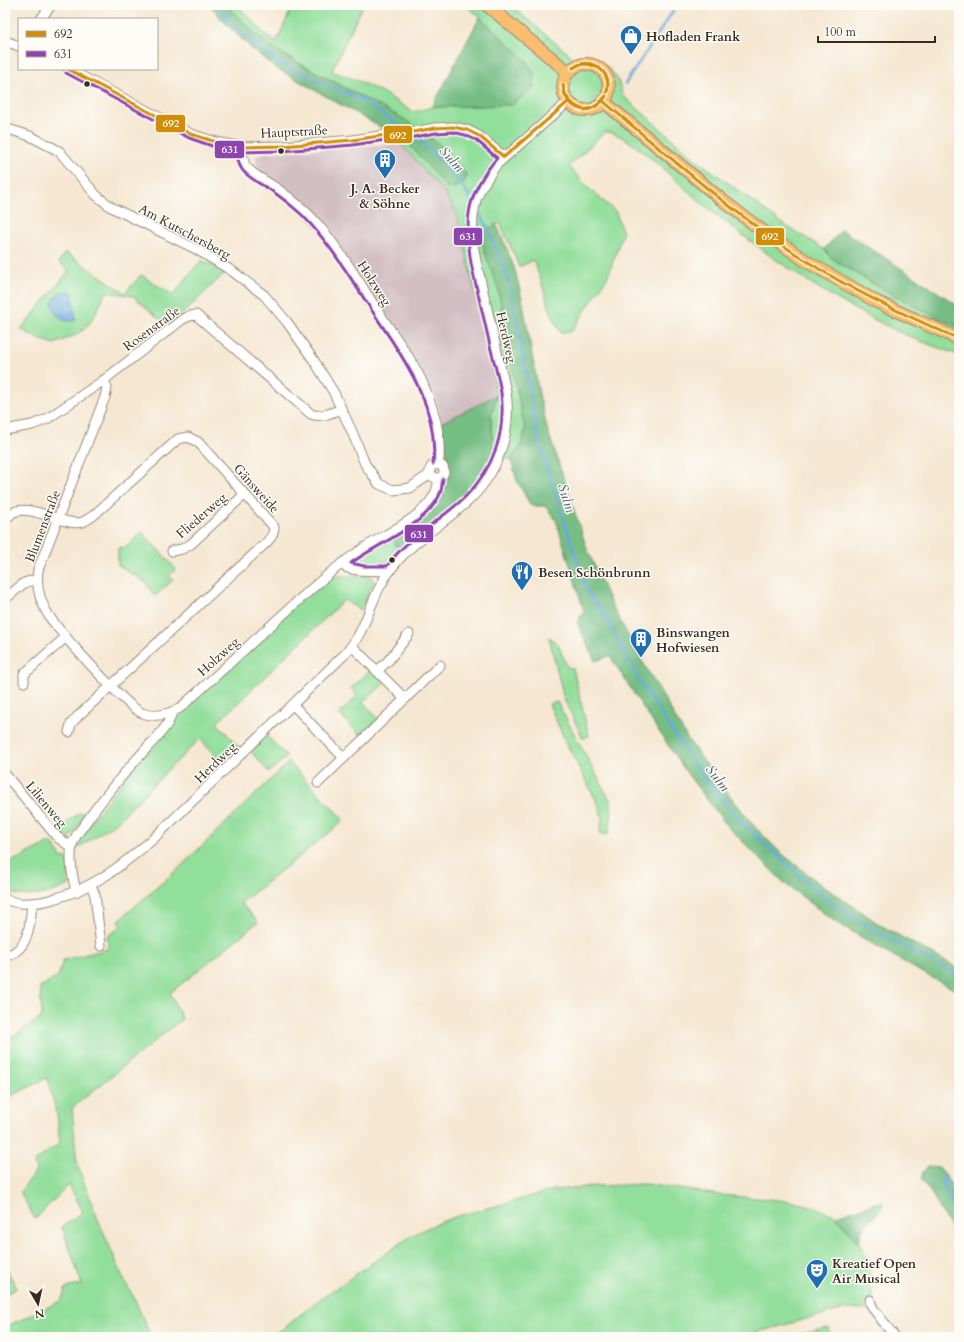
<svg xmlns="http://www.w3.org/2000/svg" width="964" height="1342" viewBox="0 0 964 1342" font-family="Cardo,serif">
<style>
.industrial{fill:#d2bec3}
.green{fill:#92de9b;stroke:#66845c}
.forest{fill:#75bd83;stroke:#587450}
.water{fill:#6aa6db;stroke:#52687c}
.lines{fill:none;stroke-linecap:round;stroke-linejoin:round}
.stream{stroke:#6aa6db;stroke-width:2.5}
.minor-casing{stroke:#988878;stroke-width:11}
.major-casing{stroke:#988878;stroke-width:14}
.minor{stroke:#fff;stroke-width:9}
.major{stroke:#fbbd6e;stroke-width:12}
.bus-1-casing{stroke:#fdfcf7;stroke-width:6}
.bus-2-casing{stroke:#fdfcf7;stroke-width:6}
.bus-1{stroke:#d18d06;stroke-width:3}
.bus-2{stroke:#8e44ad;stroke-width:3}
.bus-dot{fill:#3b2a1e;stroke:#fdfcf7;stroke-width:1.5}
.labels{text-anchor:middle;stroke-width:3;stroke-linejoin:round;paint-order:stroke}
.poi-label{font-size:13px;font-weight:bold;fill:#3b2a1e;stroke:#fdfcf7;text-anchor:start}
.street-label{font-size:13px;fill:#3b2a1e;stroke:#fdfcf7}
.water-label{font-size:14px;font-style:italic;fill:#4e5c6a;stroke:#fdfcf7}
.line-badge{stroke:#fdfcf7;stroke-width:1.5}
.badge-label{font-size:11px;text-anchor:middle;font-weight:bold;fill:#fff}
</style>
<rect width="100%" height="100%" fill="#fdfcf7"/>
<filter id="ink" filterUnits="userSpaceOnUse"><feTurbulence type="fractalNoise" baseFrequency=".025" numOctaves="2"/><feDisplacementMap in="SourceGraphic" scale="8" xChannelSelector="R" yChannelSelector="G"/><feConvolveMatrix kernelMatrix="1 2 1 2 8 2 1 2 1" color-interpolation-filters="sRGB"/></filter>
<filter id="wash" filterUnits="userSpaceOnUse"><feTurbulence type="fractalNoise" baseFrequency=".012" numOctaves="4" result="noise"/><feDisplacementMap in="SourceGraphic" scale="16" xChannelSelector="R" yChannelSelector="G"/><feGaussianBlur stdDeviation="0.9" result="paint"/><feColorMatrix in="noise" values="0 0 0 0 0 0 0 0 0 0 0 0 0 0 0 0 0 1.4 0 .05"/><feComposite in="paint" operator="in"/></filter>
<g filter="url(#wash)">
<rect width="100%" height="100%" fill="#f5e7d1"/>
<!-- industrial -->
<path class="industrial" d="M 400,143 L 445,193 L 456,213 L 465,246 L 468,262 L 489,349 L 497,395 L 441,423 L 437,402 L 424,376 L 357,274 L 279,186 L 259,171 L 256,164 L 256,158 L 258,155 L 264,153 L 370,146 Z"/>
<!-- green -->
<g class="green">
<path d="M 227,5 L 237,5 L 263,32 L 276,43 L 293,5 L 363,5 L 332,71 L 361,82 L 385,94 L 413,112 L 432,107 L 482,106 L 480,17 L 465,5 L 510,5 L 574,58 C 599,58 619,69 622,95 L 693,157 L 783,224 L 824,249 L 830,257 C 872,283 913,308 959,327 L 959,355 C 933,346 907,337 883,324 C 816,291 754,246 697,199 C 679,184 626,130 605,132 L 569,166 L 587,187 L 616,212 L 623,233 L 607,278 L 571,332 L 560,332 L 550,310 L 534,260 L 519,267 L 510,245 L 500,223 L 496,224 L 485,253 L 498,288 L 510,358 L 525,429 L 521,446 L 511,459 L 493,455 L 491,416 L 497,395 L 489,349 L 468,262 L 465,246 L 456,213 L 445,193 L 400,143 L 407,142 L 453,189 L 464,182 L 467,175 L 362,97 L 272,48 L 245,24 Z"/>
<path d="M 65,252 L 125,293 L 141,275 L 173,295 L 201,260 L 226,272 L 173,323 L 166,325 L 133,296 L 106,292 C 101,302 97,312 91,321 C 84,333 67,339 54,344 L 36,338 L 21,329 L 69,271 L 59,262 Z"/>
<path d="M 142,532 L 176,569 L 169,576 L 173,580 L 155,596 L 145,582 L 118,565 L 118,548 L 126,547 Z"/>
<path d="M 394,540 L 396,546 L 402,547 L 388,562 L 362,564 L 358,560 L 364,552 Z"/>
<path d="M 336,576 L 370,576 L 372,577 L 374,581 L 360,610 L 344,600 L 217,723 L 239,747 L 221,762 L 200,739 L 169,769 L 118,821 L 75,850 L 76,841 L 171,718 L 322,579 L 327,583 Z"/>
<path d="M 549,637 L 558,644 L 567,667 L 573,668 L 589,736 L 583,738 L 564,699 Z"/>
<path d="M 372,669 L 385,683 L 363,702 L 378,719 L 361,736 L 339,714 L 357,696 L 351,688 Z"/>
<path d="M 557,702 L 611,802 L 612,814 L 608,835 L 600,833 L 602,817 L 599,806 L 566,743 L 549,704 Z"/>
<path d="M 267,736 L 287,757 L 269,772 L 251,752 Z"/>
<path d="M 289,762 L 342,818 L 341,823 L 241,903 L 258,922 L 170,993 L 182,1019 L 72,1108 L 77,1164 L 97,1217 L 124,1280 L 135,1300 L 151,1337 L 5,1337 L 5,1327 L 61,1301 L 66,1288 L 82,1284 L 62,1227 L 83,1212 L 69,1185 L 35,1219 L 20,1192 L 36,1171 L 34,1162 L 60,1143 L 57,1114 L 47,1078 L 5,1099 L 5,1042 L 42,1017 L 40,987 L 58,977 L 63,960 L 108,949 L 107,936 L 121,927 L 118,921 L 177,870 Z"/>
<path d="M 79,813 L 83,813 L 85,816 L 69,840 L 59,834 L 58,829 Z"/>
<path d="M 49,843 L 53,843 L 55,846 L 54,847 L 62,858 L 65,857 L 68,860 L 69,885 C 49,895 26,900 5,891 L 5,865 Z"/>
<path d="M 646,1184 L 720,1195 L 789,1201 L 815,1207 L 836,1216 L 859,1244 L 869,1261 L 870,1281 L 873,1300 L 884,1318 L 900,1337 L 889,1337 L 871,1312 L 864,1309 L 841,1310 L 739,1337 L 267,1337 L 283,1329 L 316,1302 L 411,1236 L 435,1224 L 458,1216 L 554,1190 L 597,1186 Z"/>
<path d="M 5,1267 L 17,1288 L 5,1295 Z"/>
<path d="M 828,1328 L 830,1337 L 796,1337 L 796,1335 Z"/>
</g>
<!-- forest -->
<g class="forest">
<path d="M 210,5 L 227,5 L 245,24 L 272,48 L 294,61 L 404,119 L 439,144 L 467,175 L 464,182 L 453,189 L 447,188 L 407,142 L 274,67 L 251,48 L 222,20 Z"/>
<path d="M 480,17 L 526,60 L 535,75 L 534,87 L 512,105 L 432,107 Z"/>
<path d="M 496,224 L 505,244 L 514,267 L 522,298 L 539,394 L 547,428 L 587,549 L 611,604 L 641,659 L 687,738 L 723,787 L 755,827 L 780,852 L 816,881 L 882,926 L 959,969 L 959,992 L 919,971 L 834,921 L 783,882 L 728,827 L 686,772 L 636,697 L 610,656 L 595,661 L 577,622 L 584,611 L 556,520 L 545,506 L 531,506 L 517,481 L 511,459 L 521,446 L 525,429 L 510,358 L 498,288 L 485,253 L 481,234 Z"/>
<path d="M 842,230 L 959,306 L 959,327 C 913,308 871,283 830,257 L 824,249 Z"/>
<path d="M 497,395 L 491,416 L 493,455 L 483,475 L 468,490 L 416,537 L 402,547 L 396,546 L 394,540 C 411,531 436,512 444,492 C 451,472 446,443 441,423 Z"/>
<path d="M 928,1166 L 939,1167 L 944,1173 L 959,1207 L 959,1244 L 932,1194 L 921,1179 L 923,1172 Z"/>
<path d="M 882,1201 L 883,1206 L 861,1232 L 859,1244 L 836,1216 Z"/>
</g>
<!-- water -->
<path class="water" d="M 60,292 L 72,292 L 76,320 C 63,324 54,316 52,303 Z"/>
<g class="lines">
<!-- stream -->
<g class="stream">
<path d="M 218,5 L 233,26 L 277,62 L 367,103 L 406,131"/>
<path d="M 625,84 L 677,5"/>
<path d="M 412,135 C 436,153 457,176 473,202"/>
<path d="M 477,209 L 487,226 L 509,281 L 539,443 L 586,589 L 606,618 L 638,679 L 705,780 L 743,824 L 827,900 L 881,934 L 959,976"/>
<path d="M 941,1177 L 946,1192 L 959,1216"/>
<path d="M 941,1178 L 955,1186 L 959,1191"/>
</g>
</g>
</g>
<g filter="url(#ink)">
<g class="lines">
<!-- minor casing -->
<g class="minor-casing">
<g id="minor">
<path d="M 41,19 L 51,5"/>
<path d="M 5,41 L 19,46"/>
<path d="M 68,69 L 191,134 L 216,142 L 243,147 L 283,146 L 353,140 L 386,135 L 397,135 L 435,128 L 453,127 L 467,130 L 479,136 L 504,157"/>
<path d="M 5,128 L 30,136 L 59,151 L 96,195 L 111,207 L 196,249 L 232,271 L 264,295 L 287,322 L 315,362 L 334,393 L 353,434 L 365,464 L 379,484 L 393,490 L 410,488 L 430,474"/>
<path d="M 243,147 C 242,153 242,159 245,165 C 250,174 268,182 276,188 C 286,195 296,203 305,211 C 333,237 358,281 379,313 C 396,339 417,365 427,394 C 436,416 442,441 438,465"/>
<path d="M 104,380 L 107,388 L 105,397 L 38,570 C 36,585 39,598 46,611 C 54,627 127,707 142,713 C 155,718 169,714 180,708 C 214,678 246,648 279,618 C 307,593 333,568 364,548 C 386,533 441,511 438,478"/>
<path d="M 5,430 L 32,425 L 47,419 L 104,380 L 183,319 L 189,316 L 196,315 L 311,414 C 320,418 332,413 341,409"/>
<circle cx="437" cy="471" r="7"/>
<path d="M 5,520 C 7,518 10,515 12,513 C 30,502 63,527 83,522 C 87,520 91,517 94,515 L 178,439 L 188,437 L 198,442 L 274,527 C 274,534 271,537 267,542 L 77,717 L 71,724 L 69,732"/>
<path d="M 172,551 L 182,549 L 191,544 L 245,494"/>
<path d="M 341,564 C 350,573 377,570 390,571"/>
<path d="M 5,599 L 24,583 L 37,579"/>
<path d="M 352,646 L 405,699"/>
<path d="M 377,671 L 388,661 L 409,634"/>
<path d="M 24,682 L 24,674 L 66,637"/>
<path d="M 293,705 L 344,758"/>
<path d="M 5,774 L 57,837 L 71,847"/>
<path d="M 318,783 L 440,665"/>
<path d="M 91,885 L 95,895 L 101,946"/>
<path d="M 76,892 C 73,878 69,860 72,846 C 73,838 79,832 84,825 C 102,799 124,773 146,749 C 155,738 169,727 172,712"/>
<path d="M 5,899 C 10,901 15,903 20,903 C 31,904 43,902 53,899 C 94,888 121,866 152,840 L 345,654 C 352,646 359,636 363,626 C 372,606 377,587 391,569 C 412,541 440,526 466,503 C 498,474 512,434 506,391 L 476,261 L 472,239 L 473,216 L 476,200 L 481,188 L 496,165 L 568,102"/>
<path d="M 9,955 C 30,947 30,923 32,903"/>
<path d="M 870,1300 L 872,1307 L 895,1337"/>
</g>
</g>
<!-- major casing -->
<g class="major-casing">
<g id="major">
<path d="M 487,5 L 568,72"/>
<circle cx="586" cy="87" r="23"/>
<path d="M 603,101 L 722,200 L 764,232 L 806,261 L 877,302 L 959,339"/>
</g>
</g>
<!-- minor -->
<use href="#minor" class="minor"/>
<!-- major -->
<use href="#major" class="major"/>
<!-- bus-1 casing -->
<g class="bus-1-casing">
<g id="bus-1">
<path d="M 573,68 C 590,54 613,73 607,92"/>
<path d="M 573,68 C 585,60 606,66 608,82 C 608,85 607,89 607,92"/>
<path d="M 68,69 L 191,134 L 216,142 L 243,147 L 283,146 L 353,140 L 386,135 L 397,135 L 435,128 L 453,127 L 467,130 L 479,136 L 504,157"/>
<path d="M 563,85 C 565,101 581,117 597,105 C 600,103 603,99 606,96"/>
<path d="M 563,85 C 563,101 579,116 595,107 C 600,104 603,101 606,96"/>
<path d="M 603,101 C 669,156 733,214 805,260 C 854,292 906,315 959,339"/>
<path d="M 504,157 L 568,102"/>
</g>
</g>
<!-- bus-2 casing -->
<g class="bus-2-casing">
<g id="bus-2">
<path d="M 66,73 L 189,138 L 215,147 L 243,152 L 283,151 L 353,145 L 386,140 L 398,140 L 436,133 L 453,132 L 465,135 L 476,140 L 497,158 C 467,193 464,219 471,263 C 477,291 484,318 490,346 C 494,362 499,378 501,393 C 506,432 494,468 466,496 C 441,521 408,536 387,566 L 364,566 L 351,563 C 377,544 431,523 441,491 C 442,487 442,483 443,479"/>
<path d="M 238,146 C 237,155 237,165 244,172 C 251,179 260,184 269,189 C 281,197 292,206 302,215 C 328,241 347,273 367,303 C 398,352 440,402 433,464"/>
</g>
</g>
<!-- bus-1 -->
<use href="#bus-1" class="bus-1"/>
<!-- bus-2 -->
<use href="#bus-2" class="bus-2"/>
</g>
</g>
<!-- icons -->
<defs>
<g id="shop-pin" transform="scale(1.15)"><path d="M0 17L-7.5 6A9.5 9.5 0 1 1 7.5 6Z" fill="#1f6fb2" stroke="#fdfcf7"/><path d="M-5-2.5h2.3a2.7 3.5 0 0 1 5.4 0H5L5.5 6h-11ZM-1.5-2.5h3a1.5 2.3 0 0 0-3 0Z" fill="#fff"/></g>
<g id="building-pin" transform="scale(1.15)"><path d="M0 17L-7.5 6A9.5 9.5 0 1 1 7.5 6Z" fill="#1f6fb2" stroke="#fdfcf7"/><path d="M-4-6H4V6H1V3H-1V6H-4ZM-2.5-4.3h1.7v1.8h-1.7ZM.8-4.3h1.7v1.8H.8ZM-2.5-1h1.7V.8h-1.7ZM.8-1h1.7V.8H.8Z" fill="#fff"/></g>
<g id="restaurant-pin" transform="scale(1.15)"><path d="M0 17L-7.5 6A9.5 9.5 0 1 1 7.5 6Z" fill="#1f6fb2" stroke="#fdfcf7"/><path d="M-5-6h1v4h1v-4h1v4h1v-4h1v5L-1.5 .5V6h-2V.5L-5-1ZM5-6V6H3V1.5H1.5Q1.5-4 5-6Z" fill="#fff"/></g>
<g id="theatre-pin" transform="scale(1.15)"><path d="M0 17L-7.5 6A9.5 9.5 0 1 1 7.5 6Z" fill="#1f6fb2" stroke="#fdfcf7"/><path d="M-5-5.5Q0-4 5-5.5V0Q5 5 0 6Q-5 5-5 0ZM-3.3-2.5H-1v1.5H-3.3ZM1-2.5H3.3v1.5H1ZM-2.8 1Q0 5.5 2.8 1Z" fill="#fff"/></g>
</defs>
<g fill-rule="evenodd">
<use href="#shop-pin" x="631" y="36"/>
<use href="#building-pin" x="385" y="160"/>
<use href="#restaurant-pin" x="522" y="572"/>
<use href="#building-pin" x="641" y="639"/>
<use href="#theatre-pin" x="817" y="1270"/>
</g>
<!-- markers -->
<g class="bus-dot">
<circle cx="87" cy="84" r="3.5"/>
<circle cx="281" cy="151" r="3.5"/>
<circle cx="392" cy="560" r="3.5"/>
</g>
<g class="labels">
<!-- poi labels -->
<g class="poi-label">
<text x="646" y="41">Hofladen Frank</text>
<text x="385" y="193" text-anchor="middle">J. A. Becker<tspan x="385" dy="15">&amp; Söhne</tspan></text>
<text x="538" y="577">Besen Schönbrunn</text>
<text x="656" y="637">Binswangen<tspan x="656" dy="15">Hofwiesen</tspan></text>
<text x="832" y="1268">Kreatief Open<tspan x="832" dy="15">Air Musical</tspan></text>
</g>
<!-- street labels -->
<g class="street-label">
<text transform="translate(294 131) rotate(-3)" y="5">Hauptstraße</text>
<text transform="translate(185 231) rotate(28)" y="5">Am Kutschersberg</text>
<text transform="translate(375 283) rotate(57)" y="5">Holzweg</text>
<text transform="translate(151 328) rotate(-36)" y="5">Rosenstraße</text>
<text transform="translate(507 337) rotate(77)" y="5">Herdweg</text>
<text transform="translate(257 488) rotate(48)" y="5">Gänsweide</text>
<text transform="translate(201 515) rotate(-41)" y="5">Fliederweg</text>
<text transform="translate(42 526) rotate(-69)" y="5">Blumenstraße</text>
<text transform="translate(218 656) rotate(-42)" y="5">Holzweg</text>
<text transform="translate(215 762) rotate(-44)" y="5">Herdweg</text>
<text transform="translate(47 804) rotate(50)" y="5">Lilienweg</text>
</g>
<!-- water labels -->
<g class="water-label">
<text transform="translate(452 159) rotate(48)" y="5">Sulm</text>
<text transform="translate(567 498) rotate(72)" y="5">Sulm</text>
<text transform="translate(718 778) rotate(52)" y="5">Sulm</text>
</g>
</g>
<g class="line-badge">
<rect x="155" y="114" width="31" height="19" rx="4" fill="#d18d06"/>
<rect x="383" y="125" width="30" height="19" rx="4" fill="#d18d06"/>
<rect x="214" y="140" width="31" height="19" rx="4" fill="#8e44ad"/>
<rect x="755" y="227" width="30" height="19" rx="4" fill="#d18d06"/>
<rect x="453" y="227" width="30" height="19" rx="4" fill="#8e44ad"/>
<rect x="404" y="524" width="30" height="19" rx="4" fill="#8e44ad"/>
</g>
<g class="badge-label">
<text x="171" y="127">692</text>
<text x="398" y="139">692</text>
<text x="230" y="153">631</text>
<text x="770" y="240">692</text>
<text x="468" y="240">631</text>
<text x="419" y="538">631</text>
</g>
<!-- margin -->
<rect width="964" height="1342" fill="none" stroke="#fdfcf7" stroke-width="20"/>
<!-- legend -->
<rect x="18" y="18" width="140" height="52" fill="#fdfcf7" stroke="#afa8a0"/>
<rect x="26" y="31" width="20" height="6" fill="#d18d06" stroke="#afa8a0"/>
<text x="54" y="38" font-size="12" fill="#3b2a1e">692</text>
<rect x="26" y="51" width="20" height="6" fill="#8e44ad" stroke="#afa8a0"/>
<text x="54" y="58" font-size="12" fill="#3b2a1e">631</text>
<!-- north arrow -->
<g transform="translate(38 1304) rotate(171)" stroke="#fdfcf7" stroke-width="3" paint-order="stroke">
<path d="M0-3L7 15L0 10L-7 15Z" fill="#3b2a1e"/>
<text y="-6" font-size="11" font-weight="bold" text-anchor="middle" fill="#3b2a1e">N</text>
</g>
<!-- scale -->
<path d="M818 36v6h117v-6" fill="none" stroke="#3b2a1e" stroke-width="2"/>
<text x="824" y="36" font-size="12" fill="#3b2a1e" stroke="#fdfcf7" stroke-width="3" paint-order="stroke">100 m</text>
</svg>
